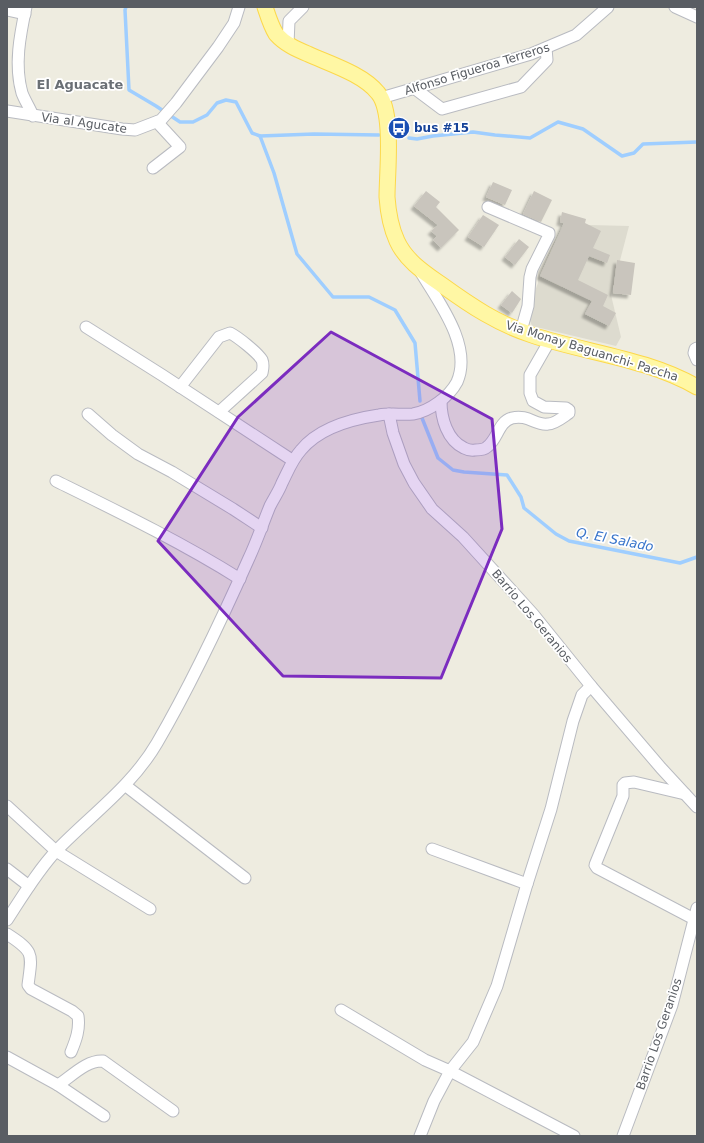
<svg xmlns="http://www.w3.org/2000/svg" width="704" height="1143" viewBox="0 0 704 1143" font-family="'DejaVu Sans',sans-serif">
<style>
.education{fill:#dddbcf}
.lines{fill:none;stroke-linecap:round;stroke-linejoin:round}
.stream{stroke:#9fceff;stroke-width:3.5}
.building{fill:#c9c5bd;filter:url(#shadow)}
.minor-casing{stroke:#b9bbc1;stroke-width:13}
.major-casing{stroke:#fcd84b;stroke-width:17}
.minor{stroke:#fff;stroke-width:11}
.major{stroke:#fff7a4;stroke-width:15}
.marked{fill:#7b2cbf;fill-opacity:0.2;stroke:#7b2cbf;stroke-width:3;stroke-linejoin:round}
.labels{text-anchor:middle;stroke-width:3.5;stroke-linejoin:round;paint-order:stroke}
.street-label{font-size:12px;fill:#595d63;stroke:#fff}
.transit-label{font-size:12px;font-weight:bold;fill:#164399;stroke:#fff;text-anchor:start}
.neighbourhood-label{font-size:13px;font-weight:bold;fill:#6a6f75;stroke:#fff}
.water-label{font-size:13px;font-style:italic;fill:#3975cb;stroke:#fff}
</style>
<defs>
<filter id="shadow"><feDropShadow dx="-3.5" dy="3.5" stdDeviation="1" flood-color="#0004"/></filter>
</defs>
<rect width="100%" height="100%" fill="#eeece0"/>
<!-- education -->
<path class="education" d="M 563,225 L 578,229 L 590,225 L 629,226 L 611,295 L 621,337 L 616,346 L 532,326 L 527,312 L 538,283 L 538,272 Z"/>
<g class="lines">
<!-- stream -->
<g class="stream">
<path d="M 126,7 L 125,10 L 129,90 L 156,106 L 180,122 L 193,122 L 207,115 L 217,103 L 226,100 L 236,102 L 252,133 L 260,136 L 314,134 L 379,135"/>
<path d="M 260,136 L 274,173 L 297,254 L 333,297 L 369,297 L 395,310 L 415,343 L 420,401"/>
<path d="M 409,138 L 417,139 L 433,136 L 473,132 L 495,135 L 530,138 L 558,122 L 583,129 L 622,156 L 634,153 L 643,144 L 697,142"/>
<path d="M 422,418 L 438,458 L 453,470 L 464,472 L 507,475 L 521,497 L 524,508 L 556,534 L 569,541 L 680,563 L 697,557"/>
</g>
</g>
<!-- building -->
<g class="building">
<path d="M 493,182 L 512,190 L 505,205 L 486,197 Z"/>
<path d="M 426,191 L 440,202 L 436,207 L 459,230 L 441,248 L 433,240 L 437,236 L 431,231 L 438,225 L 414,206 Z"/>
<path d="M 534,191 L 552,200 L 541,222 L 523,214 Z"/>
<path d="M 562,212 L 586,219 L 585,223 L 601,231 L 593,248 L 610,255 L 607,263 L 589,256 L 578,280 L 608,295 L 603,306 L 616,313 L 609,326 L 585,314 L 592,301 L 540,276 L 564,223 L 560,222 Z"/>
<path d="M 483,215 L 499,225 L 484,247 L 468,237 Z"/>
<path d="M 519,239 L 529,247 L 515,265 L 505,257 Z"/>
<path d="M 617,260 L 635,263 L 631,295 L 613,293 Z"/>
<path d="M 512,291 L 521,299 L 512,313 L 501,305 Z"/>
</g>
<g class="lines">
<!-- minor casing -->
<g class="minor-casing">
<g id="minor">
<path d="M 26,7 C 20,35 14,65 22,93 C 25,101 30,108 33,116"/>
<path d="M 675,7 L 697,17"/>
<path d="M 7,10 L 25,14"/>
<path d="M 288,44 L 289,21 L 303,7"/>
<path d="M 414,88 L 442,109 L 521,87 L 547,60 L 546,48"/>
<path d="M 381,98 L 531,54 L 576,35 L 608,7"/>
<path d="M 7,111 L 122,129 L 135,130 L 161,120 L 176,103 L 218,47 L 234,23 L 239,7"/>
<path d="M 153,168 L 180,147 L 157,122"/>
<path d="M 488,207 L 549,233 L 549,235 L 532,269 L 530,277 L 528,306 L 521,331"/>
<path d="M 86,327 L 162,375 L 292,460"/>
<path d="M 697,348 L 695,349 L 694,353 L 697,360"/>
<path d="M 180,387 L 219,337 L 230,333 C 238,337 258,353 262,360 C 264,365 263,368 262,373 L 219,412"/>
<path d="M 441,401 C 441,418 447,440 464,448 C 468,450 471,451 475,450 C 479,450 484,450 487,447 C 498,439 498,422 512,418 C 528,414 536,426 548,424 C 555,424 563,417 569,413 L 569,410 L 566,408 L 544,407 L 533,401 L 530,393 L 530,375 L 550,340"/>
<path d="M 88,414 L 112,435 L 138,454 L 172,472 L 233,509 L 262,528"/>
<path d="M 389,414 L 393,433 L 404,464 L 414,483 L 432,509 L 463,537 L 533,614 L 591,686 L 661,768 L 697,807"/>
<path d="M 56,481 C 119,512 181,542 240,579"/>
<path d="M 126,786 L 245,878"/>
<path d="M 685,794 L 634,782 L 625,783 L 623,785 L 623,796 L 595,865 L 597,868 L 694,919"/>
<path d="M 7,806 L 56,851 L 150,909"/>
<path d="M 432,849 L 527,884"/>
<path d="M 7,869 L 29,886"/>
<path d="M 7,920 C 22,897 38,870 57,850 C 91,815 132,786 157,743 C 192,683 221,621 249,558 C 257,541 263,523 270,506 C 274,498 279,491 282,483 C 288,471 292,460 301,450 C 319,428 352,419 379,415 C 390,413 402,415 413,414 C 430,411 449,397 457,382 C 473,346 438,301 420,271"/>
<path d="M 7,934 C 35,952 32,954 28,985 L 31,989 L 72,1011 L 78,1016 C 80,1029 76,1040 71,1052"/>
<path d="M 341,1010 L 425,1060 L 450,1071 L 574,1136"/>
<path d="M 7,1057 L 58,1085 L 104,1116"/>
<path d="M 58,1085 C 71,1077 86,1060 103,1061 L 173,1111"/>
<path d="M 420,1136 L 434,1101 L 450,1071 L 473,1042 L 497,986 L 527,884 L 551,809 L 573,721 L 582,695 L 591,686"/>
<path d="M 623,1136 L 672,1005 L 697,908"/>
</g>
</g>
<!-- major casing -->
<g class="major-casing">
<path id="major" d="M 265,7 C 268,16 271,26 276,34 C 285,44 296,49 308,54 C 330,64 363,74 378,93 C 394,112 387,172 387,197 C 388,211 391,228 397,241 C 406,261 425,273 442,285 C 471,306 498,324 532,335 C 586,353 646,358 697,387"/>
</g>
<!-- minor -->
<use href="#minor" class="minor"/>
<!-- major -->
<use href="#major" class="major"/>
</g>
<!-- marked area -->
<path class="marked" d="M 331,332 L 492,419 L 502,529 L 441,678 L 283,676 L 158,541 L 238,417 Z"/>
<!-- icons -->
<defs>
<g id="bus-disc" transform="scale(1.15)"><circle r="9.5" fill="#1a4fb4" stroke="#fff"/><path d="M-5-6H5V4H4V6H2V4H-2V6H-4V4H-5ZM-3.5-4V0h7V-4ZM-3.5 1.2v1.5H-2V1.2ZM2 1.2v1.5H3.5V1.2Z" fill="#fff"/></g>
</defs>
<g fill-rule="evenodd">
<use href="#bus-disc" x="399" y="128"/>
</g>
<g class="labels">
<!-- street labels -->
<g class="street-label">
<text transform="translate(477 69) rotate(-17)" y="4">Alfonso Figueroa Terreros</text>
<text transform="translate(84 123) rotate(8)" y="4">Via al Agucate</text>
<text transform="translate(592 351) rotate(17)" y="4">Via Monay Baguanchi- Paccha</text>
<text transform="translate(532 616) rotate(50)" y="4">Barrio Los Geranios</text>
<text transform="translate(659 1034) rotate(-71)" y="4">Barrio Los Geranios</text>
</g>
<!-- transit labels -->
<g class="transit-label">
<text x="414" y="132">bus #15</text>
</g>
<!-- neighbourhood labels -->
<g class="neighbourhood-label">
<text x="80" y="89">El Aguacate</text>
</g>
<!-- water labels -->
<g class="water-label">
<text transform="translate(615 539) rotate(11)" y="5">Q. El Salado</text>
</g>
</g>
<!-- border -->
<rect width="704" height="1143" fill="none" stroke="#595d63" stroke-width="16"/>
</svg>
